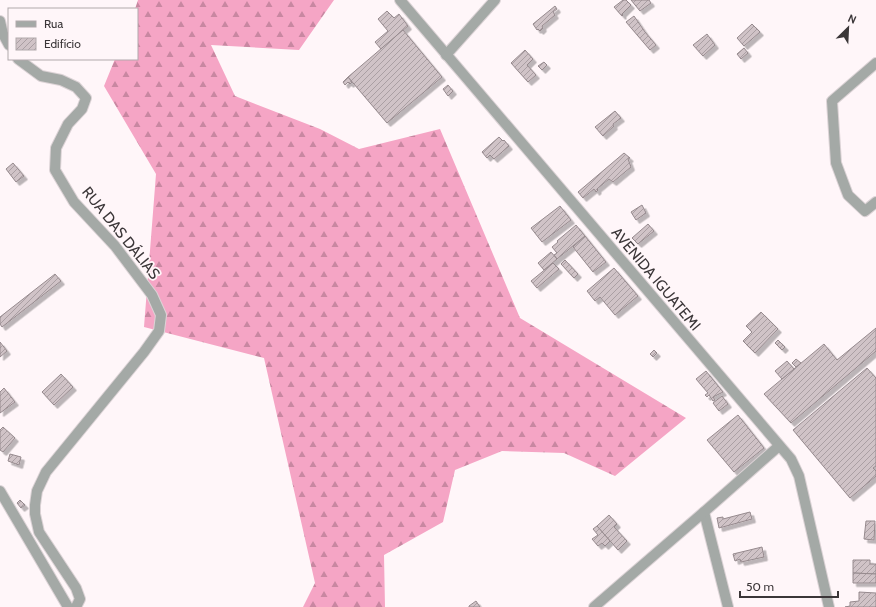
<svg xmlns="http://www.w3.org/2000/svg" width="876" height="607" viewBox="0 0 876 607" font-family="Cabin,sans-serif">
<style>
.forest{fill:url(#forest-firs)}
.building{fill:url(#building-hatch);stroke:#968a8e;filter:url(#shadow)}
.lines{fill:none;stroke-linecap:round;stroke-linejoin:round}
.minor-casing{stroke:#dcd3d6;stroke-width:12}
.minor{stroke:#a4a9a6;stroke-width:10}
.labels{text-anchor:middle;stroke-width:3.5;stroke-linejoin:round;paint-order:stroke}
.street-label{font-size:15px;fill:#3b3638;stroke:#fff6f9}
</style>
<defs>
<pattern id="forest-firs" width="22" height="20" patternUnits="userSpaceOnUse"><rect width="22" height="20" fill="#f5a5c5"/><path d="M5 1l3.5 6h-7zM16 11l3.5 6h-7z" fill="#c887a1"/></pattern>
<pattern id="building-hatch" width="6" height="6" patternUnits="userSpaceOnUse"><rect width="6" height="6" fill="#d0c3c7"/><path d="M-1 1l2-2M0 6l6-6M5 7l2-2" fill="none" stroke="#aa9fa3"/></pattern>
<filter id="shadow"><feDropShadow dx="3.5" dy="3.5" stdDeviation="0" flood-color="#0004"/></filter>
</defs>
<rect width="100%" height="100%" fill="#fff6f9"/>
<!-- forest -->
<path class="forest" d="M 138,0 L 334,0 L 299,50 L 211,45 L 235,96 L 320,129 L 359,149 L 440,129 L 520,318 L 686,418 L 615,476 L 564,453 L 502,451 L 455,470 L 443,522 L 384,555 L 385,607 L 303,607 L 315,583 L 264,358 L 144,327 L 156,174 L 104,86 L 115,59 L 137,59 L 137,9 L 135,9 Z"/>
<!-- building -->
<g class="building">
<path d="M 623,0 L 626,0 L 631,5 L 622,14 L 623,15 L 622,16 L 614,7 Z"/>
<path d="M 631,0 L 649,0 L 651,3 L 640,11 Z"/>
<path d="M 555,6 L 557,9 L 553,12 L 555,15 L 542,26 L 543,28 L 540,31 L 538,29 L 537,30 L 533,24 Z"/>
<path d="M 387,11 L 394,18 L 399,14 L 408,26 L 381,49 L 375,42 L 388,31 L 378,19 Z"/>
<path d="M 634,16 L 645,32 L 656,45 L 650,50 L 626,22 Z"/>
<path d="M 752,24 L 760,32 L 744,46 L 737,38 Z"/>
<path d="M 403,30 L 442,77 L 387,123 L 348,77 Z"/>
<path d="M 707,34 L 715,45 L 703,56 L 693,45 Z"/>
<path d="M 744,48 L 748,53 L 741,59 L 737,54 Z"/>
<path d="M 525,50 L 533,59 L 527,65 L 536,75 L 528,82 L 511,63 Z"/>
<path d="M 544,62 L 547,65 L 542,70 L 538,66 Z"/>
<path d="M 348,77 L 352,82 L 350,84 L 348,82 L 345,85 L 343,82 Z"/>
<path d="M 448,85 L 453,91 L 448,96 L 443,89 Z"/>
<path d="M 615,111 L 621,118 L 613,124 L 614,126 L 603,136 L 595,127 Z"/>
<path d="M 499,137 L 503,141 L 504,140 L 509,146 L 494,159 L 490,155 L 487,158 L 482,152 Z"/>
<path d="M 624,153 L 630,158 L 628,159 L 631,167 L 613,182 L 609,179 L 597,189 L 598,190 L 596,192 L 594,189 L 583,198 L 578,192 Z"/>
<path d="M 13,163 L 24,176 L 16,182 L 6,169 Z"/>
<path d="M 642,205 L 646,213 L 636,220 L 631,212 Z"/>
<path d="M 560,206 L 571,220 L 542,242 L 531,228 Z"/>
<path d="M 648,224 L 654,231 L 638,244 L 632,238 Z"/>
<path d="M 576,225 L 585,236 L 557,259 L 554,255 L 557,253 L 552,247 L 558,242 L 557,241 Z"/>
<path d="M 585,236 L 606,262 L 593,272 L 573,247 Z"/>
<path d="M 551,252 L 557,259 L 544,270 L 538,263 Z"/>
<path d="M 565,260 L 578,274 L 574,278 L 561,264 Z"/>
<path d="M 553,263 L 559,269 L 537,288 L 531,281 Z"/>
<path d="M 614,268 L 638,296 L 615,315 L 600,297 L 595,301 L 587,291 Z"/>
<path d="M 55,274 L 61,281 L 2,327 L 0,324 L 0,317 Z"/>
<path d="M 761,312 L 778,329 L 755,353 L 743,341 L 752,332 L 746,326 Z"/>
<path d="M 876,328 L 876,351 L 791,423 L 764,394 L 824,344 L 837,360 Z"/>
<path d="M 778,340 L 785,347 L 782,350 L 775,343 Z"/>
<path d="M 0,342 L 7,351 L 0,357 Z"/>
<path d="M 654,350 L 657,353 L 653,357 L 650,354 Z"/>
<path d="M 796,359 L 801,363 L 796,367 L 792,363 Z"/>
<path d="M 787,361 L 794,369 L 782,379 L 775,371 Z"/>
<path d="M 867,368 L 876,378 L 876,466 L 873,468 L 876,471 L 876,476 L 850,498 L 793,430 Z"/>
<path d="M 706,371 L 723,392 L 713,397 L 715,400 L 713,401 L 709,395 L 707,397 L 705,395 L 708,393 L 696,379 Z"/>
<path d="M 61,374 L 73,387 L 54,405 L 42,392 Z"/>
<path d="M 4,388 L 15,402 L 0,413 L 0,392 Z"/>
<path d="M 722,396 L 728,404 L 719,411 L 713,403 Z"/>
<path d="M 738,415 L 764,448 L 734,472 L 707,440 Z"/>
<path d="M 3,427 L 15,438 L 3,452 L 0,450 L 0,430 Z"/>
<path d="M 10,454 L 21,457 L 19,465 L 8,461 Z"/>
<path d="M 20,500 L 25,505 L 21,508 L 17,503 Z"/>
<path d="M 750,512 L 752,519 L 719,528 L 717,518 L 723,517 L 723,519 Z"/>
<path d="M 609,515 L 617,524 L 614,527 L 627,541 L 618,550 L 597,526 Z"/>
<path d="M 866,521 L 875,521 L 874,540 L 864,539 Z"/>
<path d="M 597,526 L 610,541 L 605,546 L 602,543 L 598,546 L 592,539 L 598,535 L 593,529 Z"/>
<path d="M 762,547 L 764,557 L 741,562 L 740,559 L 735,561 L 733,554 Z"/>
<path d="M 853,560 L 870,560 L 870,564 L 876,564 L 876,574 L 853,573 Z"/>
<path d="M 853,573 L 876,574 L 876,583 L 853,583 Z"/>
<path d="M 859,592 L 876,593 L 876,607 L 845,607 L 850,606 L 850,602 L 859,601 Z"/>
<path d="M 476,601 L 480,607 L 469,607 L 469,606 Z"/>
</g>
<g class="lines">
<!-- minor casing -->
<g class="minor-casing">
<g id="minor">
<path d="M 400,0 L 791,459 L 799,476 L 829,607"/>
<path d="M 0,21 L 3,34 L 9,45"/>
<path d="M 446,55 L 495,0"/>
<path d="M 18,59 L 41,76 L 61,80 L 76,87 L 86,98 L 82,109 L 68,124 L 56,148 L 55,170 L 74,202 L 115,246 L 152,295 L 161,315 L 159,331 L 144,352 L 46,472 L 37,491 L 35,505 L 35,514 L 39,532 L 76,588 L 80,599 L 76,607"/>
<path d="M 876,63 L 832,101 L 836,163 L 848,195 L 865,211 L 876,202"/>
<path d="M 0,491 L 68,607"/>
<path d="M 704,512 L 728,607"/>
<path d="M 594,607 L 704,512 L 779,446"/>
</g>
</g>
<!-- minor -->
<use href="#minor" class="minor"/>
</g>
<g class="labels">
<!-- street labels -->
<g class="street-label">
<text transform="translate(121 233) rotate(51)" y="5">RUA DAS DÁLIAS</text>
<text transform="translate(656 279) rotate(50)" y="5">AVENIDA IGUATEMI</text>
</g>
</g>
<!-- legend -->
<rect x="8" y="8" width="130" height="52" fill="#fff6f9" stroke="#b1a9ac"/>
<rect x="16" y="21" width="20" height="6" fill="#a4a9a6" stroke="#b1a9ac"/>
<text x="44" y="28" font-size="12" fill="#3b3638">Rua</text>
<rect x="16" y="38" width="20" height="12" fill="url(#building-hatch)" stroke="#b1a9ac"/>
<text x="44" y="48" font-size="12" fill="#3b3638">Edifício</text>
<!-- north arrow -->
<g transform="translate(848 28) rotate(24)" stroke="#fff6f9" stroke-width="3" paint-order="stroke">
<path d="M0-3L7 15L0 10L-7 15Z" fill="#3b3638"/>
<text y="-6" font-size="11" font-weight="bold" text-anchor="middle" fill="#3b3638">N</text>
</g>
<!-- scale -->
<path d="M740 591v6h98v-6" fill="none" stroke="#3b3638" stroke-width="2"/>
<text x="746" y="591" font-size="12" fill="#3b3638" stroke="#fff6f9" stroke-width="3" paint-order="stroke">50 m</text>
</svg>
